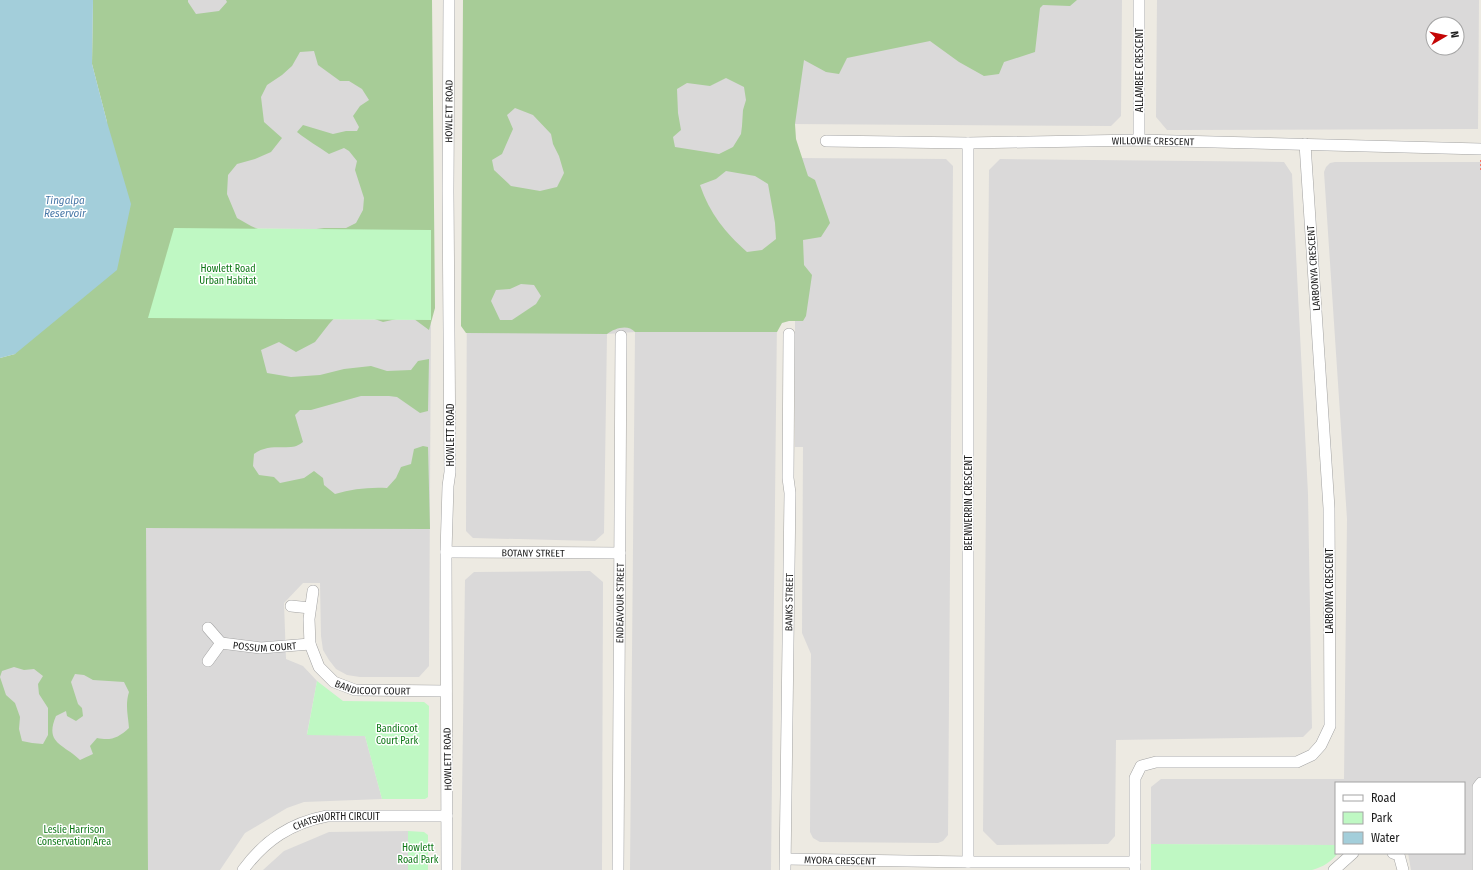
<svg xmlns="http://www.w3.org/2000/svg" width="1481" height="870" viewBox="0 0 1481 870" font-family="'Fira Sans Condensed',sans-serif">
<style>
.residential{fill:#dad9d9;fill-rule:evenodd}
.forest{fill:#a7cc97;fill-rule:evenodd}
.park{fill:#bff8c3}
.water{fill:#a3ceda}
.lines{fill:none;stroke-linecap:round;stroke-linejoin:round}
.street-casing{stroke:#a3a3a3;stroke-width:12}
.path{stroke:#f6796a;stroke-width:2;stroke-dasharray:2 2;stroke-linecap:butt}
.street{stroke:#fff;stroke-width:11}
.labels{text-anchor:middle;stroke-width:3;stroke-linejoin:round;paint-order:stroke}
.street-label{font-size:10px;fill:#1c1c1c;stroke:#fff}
.park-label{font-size:10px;fill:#0e7716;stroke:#fff}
.water-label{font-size:11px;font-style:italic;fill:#4b7aa9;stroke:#fff}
</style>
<rect width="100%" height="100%" fill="#edeae2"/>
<!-- residential -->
<g class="residential">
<path d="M 157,0 L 432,0 L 431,230 L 174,228 Z"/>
<path d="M 468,0 L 1122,0 L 1121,116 L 1111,126 L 789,124 L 796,158 L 946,159 L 953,166 L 948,835 L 943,841 L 938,843 L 820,842 L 813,838 L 810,832 L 811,654 L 802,633 L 803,447 L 795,447 L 795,319 L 777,319 L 771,870 L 630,870 L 635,332 L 607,334 L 604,533 L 595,541 L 473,538 L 466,531 Z"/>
<path d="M 1157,0 L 1479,0 L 1478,129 L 1167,130 L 1156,117 ZM 1433,24 L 1457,24 L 1457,48 L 1433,48 Z"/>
<path d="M 1000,159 L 1284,162 L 1292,174 L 1308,494 L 1312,728 L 1303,737 L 1116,740 L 1115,836 L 1108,844 L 997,845 L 983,831 L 989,170 Z"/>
<path d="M 1335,162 L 1481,162 L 1481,870 L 1411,870 L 1408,853 L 1464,853 L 1464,783 L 1336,783 L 1336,845 L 1151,844 L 1151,787 L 1161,779 L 1344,779 L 1347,519 L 1324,172 L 1326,167 L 1330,163 Z"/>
<path d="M 148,318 L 431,320 L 429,666 L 419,677 L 360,677 L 347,675 L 336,669 L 329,660 L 323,650 L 321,636 L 320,583 L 303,583 L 284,603 L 286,659 L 303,666 L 317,681 L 307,734 L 365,736 L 382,799 L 304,802 L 287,808 L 245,833 L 220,870 L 148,870 L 147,800 L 0,800 L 0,444 Z"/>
<path d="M 590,571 L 603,582 L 602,870 L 461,870 L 465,580 L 474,572 Z"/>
<path d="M 408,831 L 408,870 L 263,870 L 284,851 L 329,832 Z"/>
</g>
<!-- forest -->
<g class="forest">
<path d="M 93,0 L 188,0 L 188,2 L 196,14 L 219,11 L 227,2 L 226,0 L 432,0 L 435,308 L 429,330 L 410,316 L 383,322 L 361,314 L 347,304 L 329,324 L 315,342 L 296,352 L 279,342 L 261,350 L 267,373 L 291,377 L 320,375 L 344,369 L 371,366 L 387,371 L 411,370 L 418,361 L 429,359 L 428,411 L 420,413 L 397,397 L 389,396 L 361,396 L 311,410 L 300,410 L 295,415 L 303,442 C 300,444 296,447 291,447 C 278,448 266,445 254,454 L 253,466 L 259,475 L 274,477 L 280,483 L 304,478 L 314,471 L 323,478 L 324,485 L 335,494 C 352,489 369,487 387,488 L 396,478 L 401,467 L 411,464 L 414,449 L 423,446 L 428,447 L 430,529 L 146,528 L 148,870 L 0,870 L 0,358 L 15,354 L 107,122 L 92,64 ZM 314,51 L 318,65 L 340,81 L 349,81 L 362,89 L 369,100 L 360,106 L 353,116 L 359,127 L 357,131 L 346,131 L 333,134 L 303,125 L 297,132 C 308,141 318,146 329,154 L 344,148 L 349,151 L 357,161 L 355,170 L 364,198 L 363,210 L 356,223 L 346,228 L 324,228 L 272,235 L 251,226 L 237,218 L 227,194 L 228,175 L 237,164 L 255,159 L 271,152 L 282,138 L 264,122 L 261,97 L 267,85 L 282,75 L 292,66 L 300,52 ZM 14,667 L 24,670 L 34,669 L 43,676 L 38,684 L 39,694 L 48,708 L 48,735 L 43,744 L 32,743 L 22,741 L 19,729 L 20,717 L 15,703 L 6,695 L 0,677 L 2,671 ZM 75,674 L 84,675 L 93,680 L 124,682 L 129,692 C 125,705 128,715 129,728 C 118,738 111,741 97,738 L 90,746 L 93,754 L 80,760 C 64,744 44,744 56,716 L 66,711 L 67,716 L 76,721 L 83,716 L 82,708 L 78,704 L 71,682 Z"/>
<path d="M 463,0 L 1077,0 L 1070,6 L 1043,5 L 1040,8 L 1035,52 L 1004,62 L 999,74 L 984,76 L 959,62 L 930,41 L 847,58 L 839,74 L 826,72 L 804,60 L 795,124 L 796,139 L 808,176 L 815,180 L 830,223 L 821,237 L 803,240 L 804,265 L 812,275 L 806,316 L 803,321 L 789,321 L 782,323 L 777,332 L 635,332 C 628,324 615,328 607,334 L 466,333 L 461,326 ZM 726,78 L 744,87 L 746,100 L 743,110 L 742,126 L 741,134 L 733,147 L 719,154 L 675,147 L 673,137 L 681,130 L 678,113 L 677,89 L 687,83 L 710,86 ZM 515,108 L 533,115 L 551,134 L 553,144 L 559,156 L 564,173 L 557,187 L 540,191 L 511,186 L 494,170 L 492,160 L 502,154 L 513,129 L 507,115 ZM 726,171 L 755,176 L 768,184 L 775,223 L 776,239 L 762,250 L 747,252 C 725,232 710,214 700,185 L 716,179 ZM 521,284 L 534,285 L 541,296 L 536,304 L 512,320 L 500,320 L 491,301 L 496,290 L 510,289 Z"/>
</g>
<!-- park -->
<g class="park">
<path d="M 174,228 L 431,230 L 431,320 L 148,318 Z"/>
<path d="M 317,681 L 343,701 L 424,702 L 429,706 L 428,797 L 425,799 L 382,799 L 365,736 L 307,735 Z"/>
<path d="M 408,831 L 424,832 L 428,835 L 428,870 L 408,870 Z"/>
<path d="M 1151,844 L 1336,845 L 1336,853 L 1338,853 C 1331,862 1323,867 1312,870 L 1151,870 Z"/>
</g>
<!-- water -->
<path class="water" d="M 0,0 L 93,0 L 92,64 L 107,122 L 131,204 L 117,270 L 15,354 L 0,358 Z"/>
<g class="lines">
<!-- street casing -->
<g class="street-casing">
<g id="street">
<path d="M 1139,140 L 1139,0"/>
<path id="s1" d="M 826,141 L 968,143 L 1139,140 L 1481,149"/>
<path d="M 968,143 L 968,862"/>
<path id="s2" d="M 446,552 L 620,553"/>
<path id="s3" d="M 313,591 L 309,619 L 310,644 L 319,667 L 334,682 L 355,690 L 446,691"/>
<path d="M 291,606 L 310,608"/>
<path id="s4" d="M 221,643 L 261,648 L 310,644"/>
<path d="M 208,661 L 221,643 L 208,628"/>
<path d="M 1393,853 L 1399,855 L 1403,870"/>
<path id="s5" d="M 786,859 L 968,862 L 1135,862"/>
<path id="s6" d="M 243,870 C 265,840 291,823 327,816 L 447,816"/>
<path id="s7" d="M 447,870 L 446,552 L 448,486 L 450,472 L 448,191 L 449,0"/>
<path id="s8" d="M 618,870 L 621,336"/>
<path id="s9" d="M 785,870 L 790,493 L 788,478 L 789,334"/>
<path d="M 1135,870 L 1135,778 L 1141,766 L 1156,762 L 1297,762 L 1312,755 L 1321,745 L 1330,726 L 1329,508 L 1305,144"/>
<path d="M 1334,870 L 1353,853"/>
<path d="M 1478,870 L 1478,787 L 1481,783"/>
</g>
</g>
<!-- path -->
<path class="path" d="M 1481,160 L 1481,170"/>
<!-- street -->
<use href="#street" class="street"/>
</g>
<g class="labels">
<!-- street labels -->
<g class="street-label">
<text transform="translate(1139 70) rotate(-90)" y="4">ALLAMBEE CRESCENT</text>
<text dy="4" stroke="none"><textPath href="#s7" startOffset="759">HOWLETT ROAD</textPath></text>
<text dy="4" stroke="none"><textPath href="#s1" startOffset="327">WILLOWIE CRESCENT</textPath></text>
<text transform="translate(1313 268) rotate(-94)" y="4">LARBONYA CRESCENT</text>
<text transform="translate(450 435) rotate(-90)" y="4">HOWLETT ROAD</text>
<text transform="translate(968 503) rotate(-90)" y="4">BEENWERRIN CRESCENT</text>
<text dy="4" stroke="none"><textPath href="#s2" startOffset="87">BOTANY STREET</textPath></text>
<text transform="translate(1329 591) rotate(-90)" y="4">LARBONYA CRESCENT</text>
<text dy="4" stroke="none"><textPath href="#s9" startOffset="268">BANKS STREET</textPath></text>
<text dy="4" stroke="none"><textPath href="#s8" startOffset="267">ENDEAVOUR STREET</textPath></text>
<text dy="4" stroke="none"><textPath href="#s4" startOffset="44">POSSUM COURT</textPath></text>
<text dy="4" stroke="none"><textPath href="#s3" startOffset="139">BANDICOOT COURT</textPath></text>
<text transform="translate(447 759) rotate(-91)" y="4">HOWLETT ROAD</text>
<text dy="4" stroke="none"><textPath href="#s6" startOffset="111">CHATSWORTH CIRCUIT</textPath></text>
<text dy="4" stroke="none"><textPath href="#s5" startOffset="54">MYORA CRESCENT</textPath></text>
</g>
<!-- park labels -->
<g class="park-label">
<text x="228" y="272">Howlett Road<tspan x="228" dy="12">Urban Habitat</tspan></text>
<text x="397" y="732">Bandicoot<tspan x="397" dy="12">Court Park</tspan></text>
<text x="74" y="833">Leslie Harrison<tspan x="74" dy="12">Conservation Area</tspan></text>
<text x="418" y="851">Howlett<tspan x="418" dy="12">Road Park</tspan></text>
</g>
<!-- water labels -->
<g class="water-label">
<text x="65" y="204">Tingalpa<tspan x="65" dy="13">Reservoir</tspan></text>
</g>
</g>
<!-- legend -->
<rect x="1335" y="782" width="130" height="72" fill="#ffffff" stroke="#a4a4a4"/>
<rect x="1343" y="795" width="20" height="6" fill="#ffffff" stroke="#a4a4a4"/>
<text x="1371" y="802" font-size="12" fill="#1c1c1c">Road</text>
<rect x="1343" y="812" width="20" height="12" fill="#bff8c3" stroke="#a4a4a4"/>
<text x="1371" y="822" font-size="12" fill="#1c1c1c">Park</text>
<rect x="1343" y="832" width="20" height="12" fill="#a3ceda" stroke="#a4a4a4"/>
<text x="1371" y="842" font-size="12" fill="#1c1c1c">Water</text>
<!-- north arrow -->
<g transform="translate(1445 36) rotate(81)"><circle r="19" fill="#ffffff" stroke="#a4a4a4"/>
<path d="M0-3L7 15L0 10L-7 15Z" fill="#c40505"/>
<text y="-6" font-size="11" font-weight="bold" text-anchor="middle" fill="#1c1c1c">N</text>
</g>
</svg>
